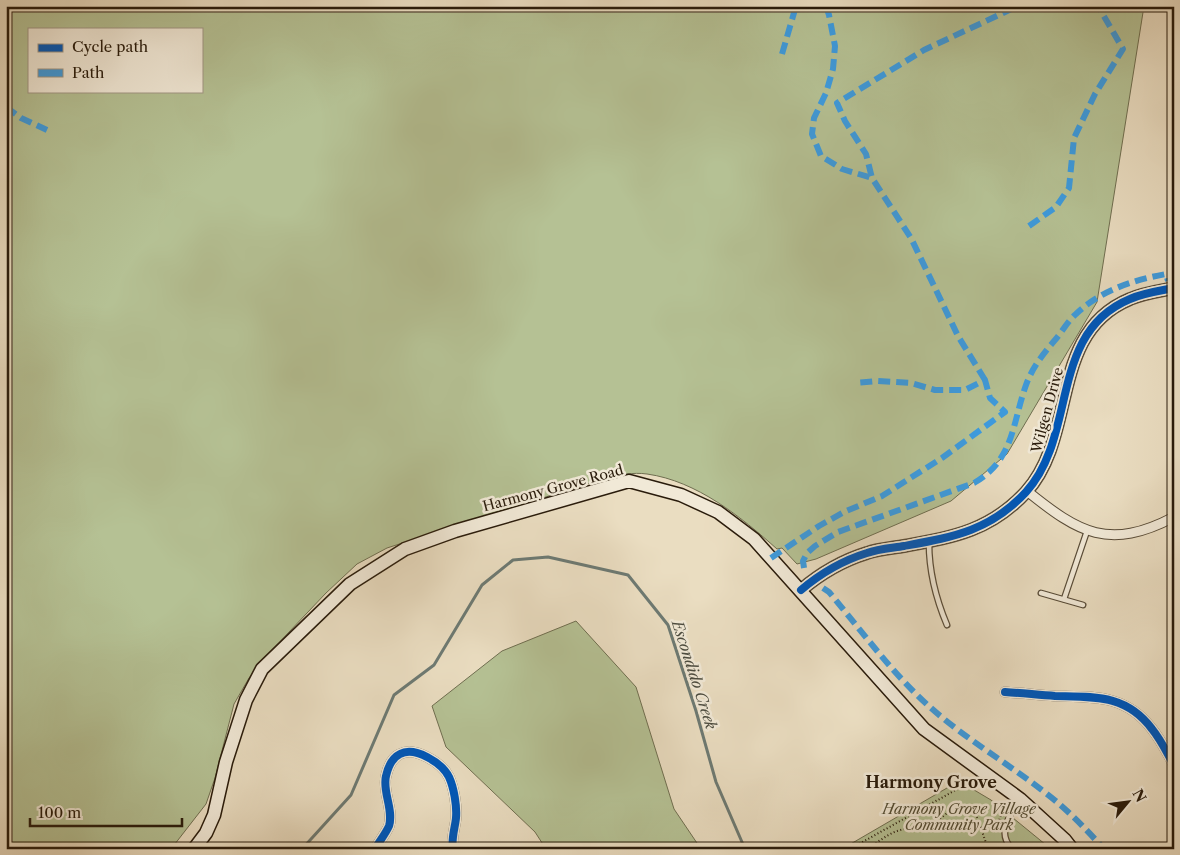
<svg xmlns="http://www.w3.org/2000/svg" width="1180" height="855" viewBox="0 0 1180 855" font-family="'Libre Caslon Text',serif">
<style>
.green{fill:#b5c194;stroke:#6f6e50;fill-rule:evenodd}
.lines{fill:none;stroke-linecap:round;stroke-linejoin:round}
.stream{stroke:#6d7a73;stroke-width:3}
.service-casing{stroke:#594c38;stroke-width:7}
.minor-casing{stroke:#594c38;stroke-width:11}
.tertiary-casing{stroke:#594c38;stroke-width:14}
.secondary-casing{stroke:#291b0b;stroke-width:15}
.path{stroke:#291b0b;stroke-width:2;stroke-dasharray:1 2.5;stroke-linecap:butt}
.service{stroke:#f1e9d7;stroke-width:4.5}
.minor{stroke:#f1e9d7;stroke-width:9}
.tertiary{stroke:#f1e9d7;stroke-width:11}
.secondary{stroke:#f1e9d7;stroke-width:12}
.quiet{stroke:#3d9bde;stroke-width:6;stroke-dasharray:12 6;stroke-linecap:butt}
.cycleway-casing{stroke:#f1e9d7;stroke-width:11}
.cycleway{stroke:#0057b8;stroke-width:8}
.labels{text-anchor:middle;stroke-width:5;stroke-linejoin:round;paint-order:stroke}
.street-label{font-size:14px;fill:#291b0b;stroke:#f1e9d7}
.park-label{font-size:14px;font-style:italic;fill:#534d34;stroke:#f1e9d7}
.water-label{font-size:15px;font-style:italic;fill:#4b4b3f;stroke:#f1e9d7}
.quarter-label{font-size:16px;font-weight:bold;fill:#291b0b;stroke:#f1e9d7}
</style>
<rect width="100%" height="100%" fill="#eaddc1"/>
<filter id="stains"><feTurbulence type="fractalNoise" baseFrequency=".004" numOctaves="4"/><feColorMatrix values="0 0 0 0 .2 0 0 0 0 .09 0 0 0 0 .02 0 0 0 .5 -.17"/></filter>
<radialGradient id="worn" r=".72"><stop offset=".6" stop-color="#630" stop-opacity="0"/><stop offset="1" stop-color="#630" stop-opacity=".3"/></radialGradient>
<!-- green -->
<g class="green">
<path d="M 6,6 L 1144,6 L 1097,302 L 1007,454 L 951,501 L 816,559 L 797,564 L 782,548 L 777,549 C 741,517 697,481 647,474 C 633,472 619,475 605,478 L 387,548 L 357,564 L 326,593 L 271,651 L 249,678 L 234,704 L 215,778 L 206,804 L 171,849 L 6,849 ZM 29,29 L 201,29 L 201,91 L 29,91 Z"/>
<path d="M 576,621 L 636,687 L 674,809 L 701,849 L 546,849 L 535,832 L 446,747 L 432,706 L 502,651 Z"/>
<path d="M 959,781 L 991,800 L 1051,849 L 842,849 Z"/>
</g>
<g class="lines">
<!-- stream -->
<path class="stream" d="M 302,849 L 351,795 L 394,695 L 434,665 L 482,585 L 513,560 L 548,557 L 628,575 L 668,625 L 696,711 L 716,782 L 745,849"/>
<!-- service casing -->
<g class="service-casing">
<g id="service">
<path d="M 929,543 C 929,570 936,599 947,625"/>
<path d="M 1041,593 L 1083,605"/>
<path d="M 1064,599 L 1087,531"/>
<path d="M 1012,849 C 996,832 1010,816 1019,800"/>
</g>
</g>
<!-- minor casing -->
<g class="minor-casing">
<g id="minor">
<path d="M 1027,491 C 1079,533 1109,551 1174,517"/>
<path d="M 1005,692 C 1022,693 1039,695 1055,696 C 1093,697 1126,694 1152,729 C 1161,740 1167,753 1174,765"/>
<path d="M 375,849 C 379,842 386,833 389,826 C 394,810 382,791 386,776 C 388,767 392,758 400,754 C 415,746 442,763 449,777 C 454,788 457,806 456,818 C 455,828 451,839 453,849"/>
</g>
</g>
<!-- tertiary casing -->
<g class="tertiary-casing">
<path id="tertiary" d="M 801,590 C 821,573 841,561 867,553 C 878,549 892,548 904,546 C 953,537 990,531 1026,492 C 1078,435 1048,333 1130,299 C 1143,293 1159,291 1174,288"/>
</g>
<!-- secondary casing -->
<g class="secondary-casing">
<path id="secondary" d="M 194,849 L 206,833 L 214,815 L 226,762 L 246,700 L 262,669 L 350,584 L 405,549 L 455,531 L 629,481 L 681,495 L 718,512 L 754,539 L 924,729 L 1020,799 L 1065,840 L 1072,849"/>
</g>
<!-- path -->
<g class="path">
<path d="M 997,830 L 998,823 L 1002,813"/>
<path d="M 850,849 L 970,782"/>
<path d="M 867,849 C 877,843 886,835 897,831 C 908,827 921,828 932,824 C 944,819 957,797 972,810 C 979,815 983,839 989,849"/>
</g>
<!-- service -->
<use href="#service" class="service"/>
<!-- minor -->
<use href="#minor" class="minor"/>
<!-- tertiary -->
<use href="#tertiary" class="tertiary"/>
<!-- secondary -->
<use href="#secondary" class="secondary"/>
<!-- quiet -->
<g class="quiet">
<path d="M 826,6 L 829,15 L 835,46 L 833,69 L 826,93 L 814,118 L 812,134 L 821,156 L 842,169 L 872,178"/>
<path d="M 782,54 L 796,6"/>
<path d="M 6,107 L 21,118 L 47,130"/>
<path d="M 1029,226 L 1056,207 L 1069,188 L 1074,138 L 1095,94 L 1123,49 L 1098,6"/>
<path d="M 985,380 L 958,336 L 911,238 L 872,178 L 866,154 L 845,121 L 837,103 L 924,50 L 1018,6"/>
<path d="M 771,558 L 819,526 L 844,512 L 882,496 L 942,458 L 1005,412 L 990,398 L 985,380 L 965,390 L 935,390 L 911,383 L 878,381 L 855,383"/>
<path d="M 804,568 L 803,561 L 807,553 L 815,546 L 838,532 L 974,483 C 1014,460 1012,424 1026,385 C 1032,368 1043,354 1055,340 C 1062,332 1068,321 1076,314 C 1101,290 1134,280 1166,274 L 1168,281"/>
<path d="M 823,588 L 829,592 C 866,636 899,683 944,719 C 976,745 1011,766 1043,791 C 1066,808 1085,828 1104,849"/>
</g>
<!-- cycleway casing -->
<g class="cycleway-casing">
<g id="cycleway">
<path d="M 801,590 C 821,573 841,561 867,553 C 878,549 892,548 904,546 C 953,537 990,531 1026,492 C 1078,435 1048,333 1130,299 C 1143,293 1159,291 1174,288"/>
<path d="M 1005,692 C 1022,693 1039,695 1055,696 C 1093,697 1126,694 1152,729 C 1161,740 1167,753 1174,765"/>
<path d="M 375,849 C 379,842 386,833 389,826 C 394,810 382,791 386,776 C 388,767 392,758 400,754 C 415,746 442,763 449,777 C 454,788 457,806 456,818 C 455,828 451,839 453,849"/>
</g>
</g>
<!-- cycleway -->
<use href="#cycleway" class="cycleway"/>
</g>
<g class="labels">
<!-- street labels -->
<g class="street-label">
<text transform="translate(1047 410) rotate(-75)" y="5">Wilgen Drive</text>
<text transform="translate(553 488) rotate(-15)" y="5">Harmony Grove Road</text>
</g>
<!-- park labels -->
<g class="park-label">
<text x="959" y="814">Harmony Grove Village<tspan x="959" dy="16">Community Park</tspan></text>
</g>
<!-- water labels -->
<g class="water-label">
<text transform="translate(694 675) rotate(72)" y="5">Escondido Creek</text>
</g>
<!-- quarter labels -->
<g class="quarter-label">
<text x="931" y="788">Harmony Grove</text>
</g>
</g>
<!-- margin -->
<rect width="1180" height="855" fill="none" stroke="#eaddc1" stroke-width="25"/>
<rect x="8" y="8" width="1165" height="840" fill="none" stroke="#291b0b" stroke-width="2.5"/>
<rect x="12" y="12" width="1155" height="830" fill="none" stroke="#291b0b"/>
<!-- legend -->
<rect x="28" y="28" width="175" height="65" fill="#f1e9d7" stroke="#a19785"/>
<rect x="38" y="44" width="25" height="8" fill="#0057b8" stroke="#a19785"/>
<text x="72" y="52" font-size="15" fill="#291b0b">Cycle path</text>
<rect x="38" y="69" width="25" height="8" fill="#3d9bde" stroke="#a19785"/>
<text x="72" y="78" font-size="15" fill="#291b0b">Path</text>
<!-- north arrow -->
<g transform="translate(1128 802) rotate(61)" stroke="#f1e9d7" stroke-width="4" paint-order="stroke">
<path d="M0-4L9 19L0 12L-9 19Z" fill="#291b0b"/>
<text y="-8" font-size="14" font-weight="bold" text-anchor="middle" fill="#291b0b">N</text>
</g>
<!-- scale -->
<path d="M30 818v8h152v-8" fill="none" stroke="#291b0b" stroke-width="2.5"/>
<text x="38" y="818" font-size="15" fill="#291b0b" stroke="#f1e9d7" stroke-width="4" paint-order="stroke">100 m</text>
<rect width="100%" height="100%" filter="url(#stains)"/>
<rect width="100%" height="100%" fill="url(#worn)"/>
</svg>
